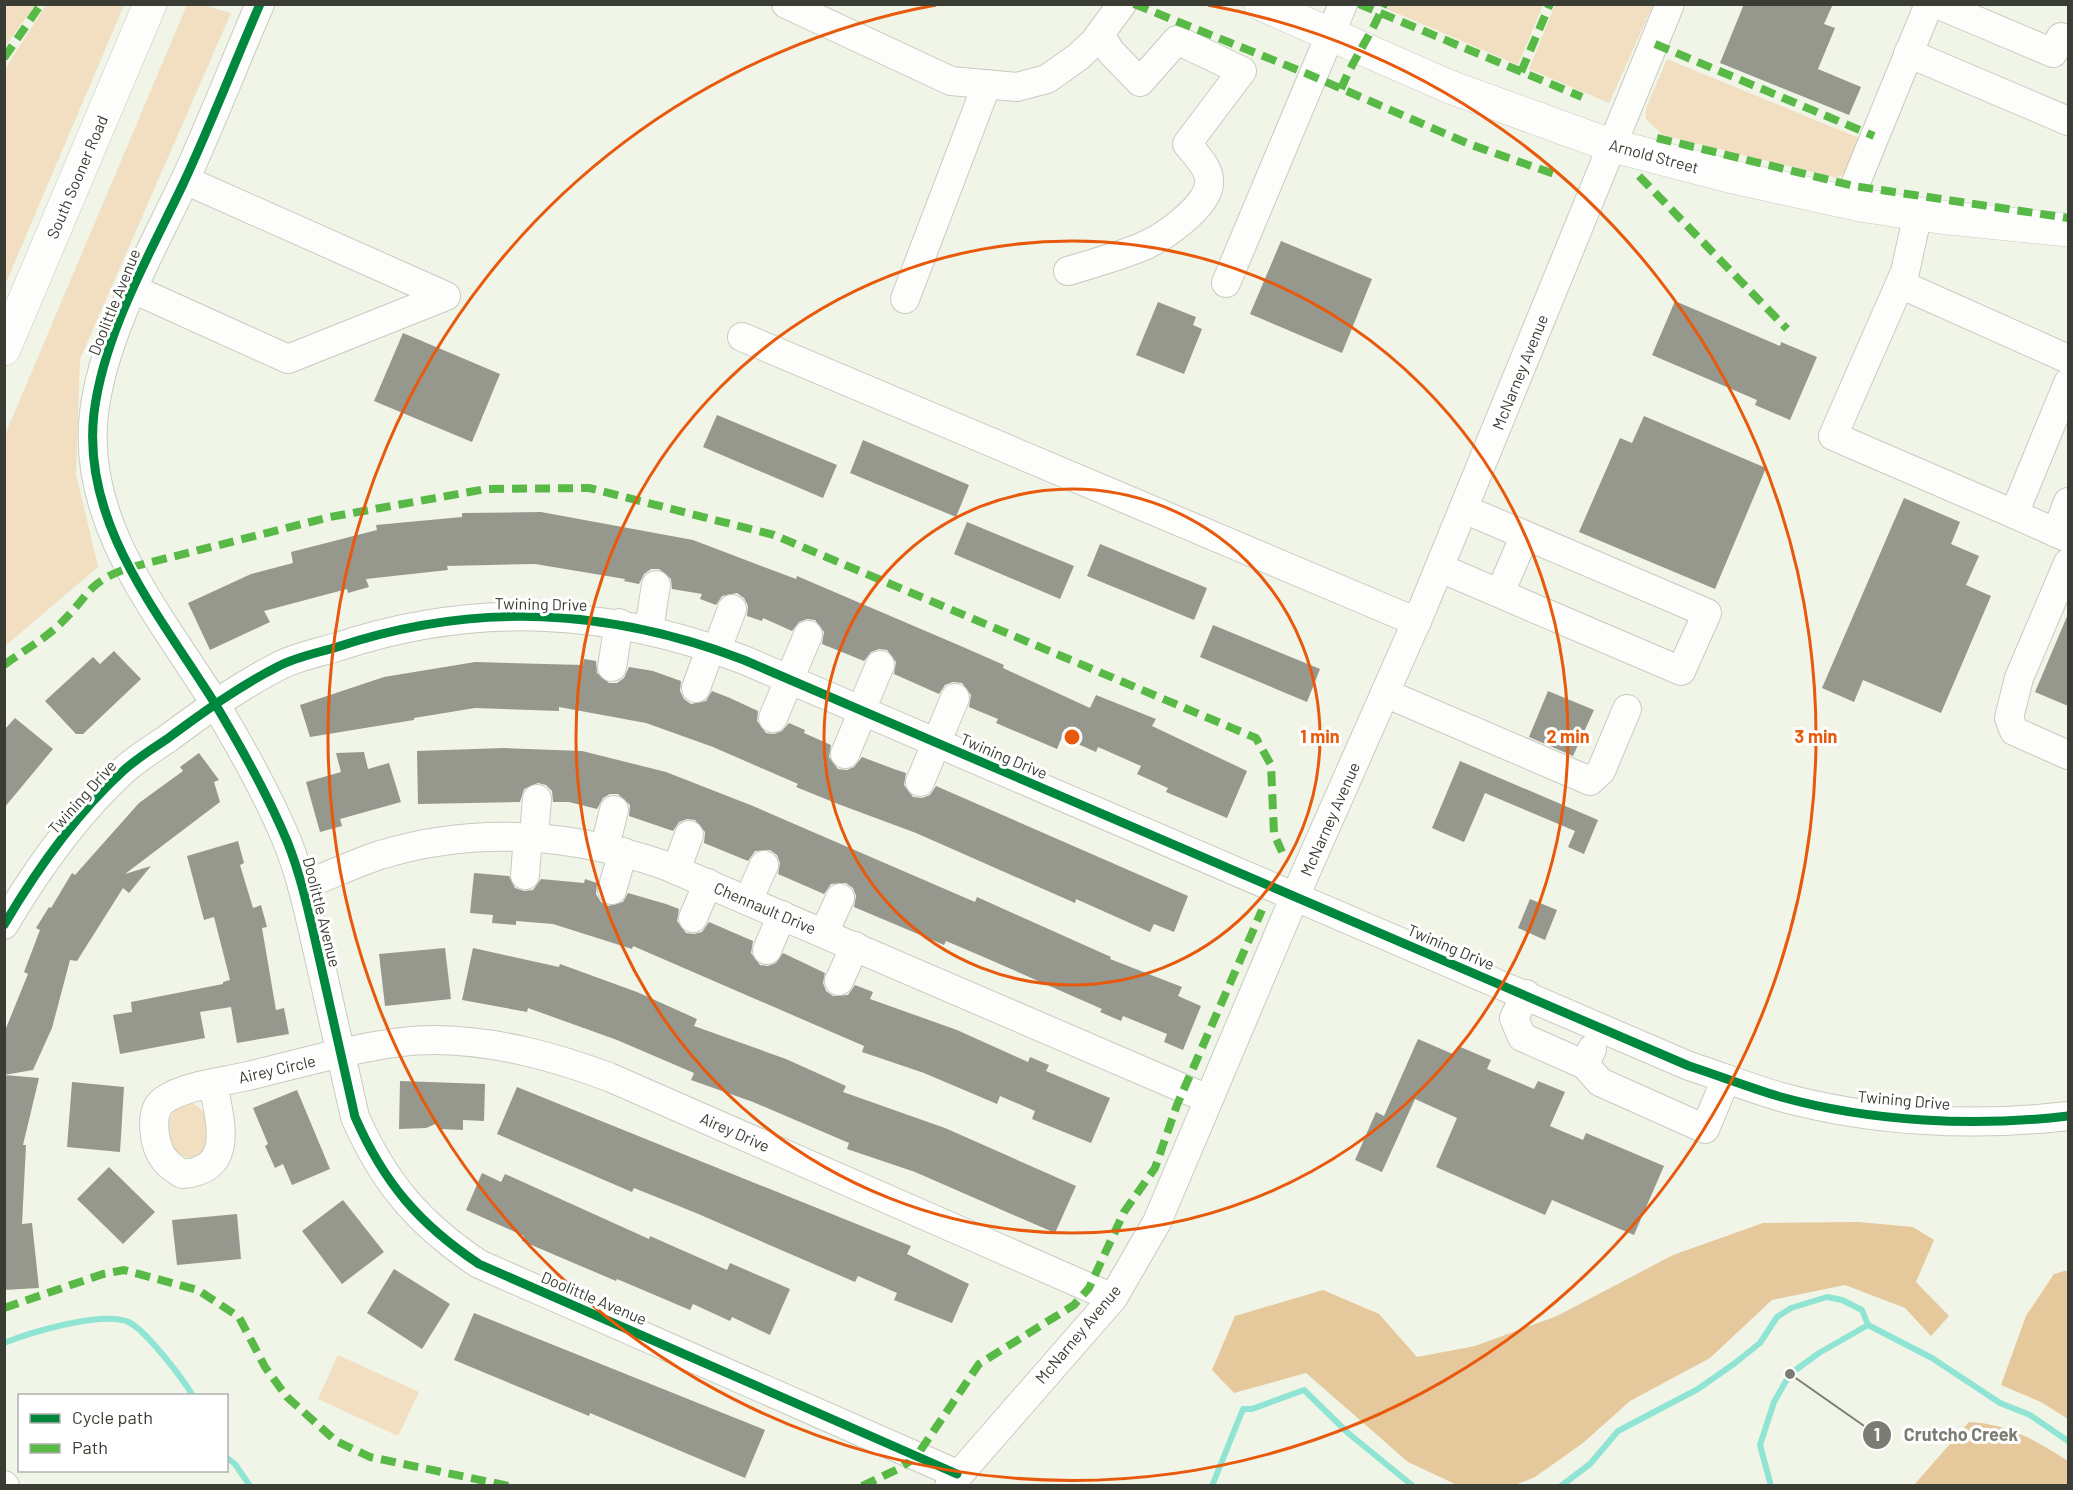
<svg xmlns="http://www.w3.org/2000/svg" width="2073" height="1490" viewBox="0 0 2073 1490" font-family="Barlow,sans-serif">
<style>
.green{fill:#f2dec1}
.forest{fill:#e6c89d}
.lines{fill:none;stroke-linecap:round;stroke-linejoin:round}
.stream{stroke:#90e4d4;stroke-width:6}
.building{fill:#96988e}
.minor-casing{stroke:#c7cbc0;stroke-width:30}
.major-casing{stroke:#c7cbc0;stroke-width:34}
.minor{stroke:#fdfefc;stroke-width:28}
.major{stroke:#fdfefc;stroke-width:33}
.quiet{stroke:#58b947;stroke-width:8;stroke-dasharray:15 8;stroke-linecap:butt}
.cycleway-casing{stroke:#fff;stroke-width:13}
.cycleway{stroke:#00873e;stroke-width:9}
.ring{fill:none;stroke:#e8590c;stroke-width:3}
.labels{text-anchor:middle;stroke-width:6;stroke-linejoin:round;paint-order:stroke}
.street-label{font-size:16px;fill:#393d33;stroke:#fff}
.centre{fill:#e8590c;stroke:#fff;stroke-width:3}
.ring-label{font-size:18px;text-anchor:middle;font-weight:bold;fill:#e8590c;stroke:#fff;stroke-width:6;stroke-linejoin:round;paint-order:stroke}
.leader{fill:none;stroke:#797d72;stroke-width:2}
.callout-dot{fill:#797d72;stroke:#fff;stroke-width:2}
.mark-label{font-size:18px;text-anchor:middle;font-weight:bold;fill:#fff}
.callout-label{font-size:18px;text-anchor:middle;font-weight:bold;fill:#797d72;stroke:#fff;stroke-width:6;stroke-linejoin:round;paint-order:stroke}
</style>
<rect width="100%" height="100%" fill="#f0f5e8"/>
<!-- green -->
<g class="green">
<path d="M 5,4 L 35,5 L 5,47 L 4,5 Z"/>
<path d="M 1389,4 L 1543,4 L 1543,5 L 1518,65 L 1387,9 Z"/>
<path d="M 46,5 L 124,5 L 5,285 L 5,69 Z"/>
<path d="M 187,5 L 203,5 L 231,13 L 80,359 L 76,474 L 98,567 L 5,646 L 5,435 Z"/>
<path d="M 1555,5 L 1653,5 L 1609,103 L 1529,69 Z"/>
<path d="M 1667,59 L 1859,138 L 1846,173 L 1837,178 L 1663,135 L 1646,119 L 1646,108 Z"/>
<path d="M 185,1101 C 208,1107 207,1120 209,1140 L 197,1158 C 162,1160 161,1112 185,1101 Z"/>
<path d="M 338,1355 L 419,1392 L 398,1436 L 318,1399 Z"/>
</g>
<!-- forest -->
<g class="forest">
<path d="M 1859,1222 L 1913,1227 L 1934,1240 L 1916,1282 L 1949,1316 L 1931,1336 L 1905,1308 L 1845,1285 L 1772,1300 L 1710,1358 L 1630,1401 L 1583,1443 L 1535,1477 L 1515,1485 L 1457,1485 L 1408,1462 L 1306,1373 L 1234,1393 L 1212,1370 L 1235,1316 L 1323,1290 L 1379,1314 L 1417,1357 L 1475,1346 L 1557,1316 L 1673,1255 L 1763,1223 Z"/>
<path d="M 2068,1270 L 2068,1419 L 2041,1402 L 2001,1385 L 2026,1316 L 2054,1274 Z"/>
<path d="M 1969,1422 C 2005,1423 2038,1441 2068,1461 L 2068,1485 L 1914,1485 Z"/>
</g>
<g class="lines">
<!-- stream -->
<g class="stream">
<path d="M 1868,1325 L 1932,1358 L 2000,1403 L 2030,1415 L 2068,1441"/>
<path d="M 4,1343 C 31,1332 99,1312 126,1321 C 143,1326 183,1379 193,1396"/>
<path d="M 226,1457 L 235,1464 L 250,1486"/>
<path d="M 1212,1486 L 1243,1409 L 1252,1409 L 1304,1390 L 1348,1433 L 1413,1486"/>
<path d="M 1561,1486 L 1590,1464 L 1618,1431 L 1698,1389 L 1735,1363 L 1760,1343 L 1777,1317 L 1791,1308 L 1827,1297 L 1842,1300 L 1862,1310 L 1868,1325"/>
<path d="M 1771,1486 L 1760,1445 L 1774,1402 L 1790,1374 L 1819,1353 L 1868,1325"/>
</g>
</g>
<!-- building -->
<g class="building">
<path d="M 1744,4 L 1833,4 L 1824,24 L 1835,28 L 1818,69 L 1861,87 L 1849,115 L 1720,63 Z"/>
<path d="M 1281,241 L 1372,279 L 1342,353 L 1250,314 Z"/>
<path d="M 1675,301 L 1780,346 L 1781,342 L 1817,357 L 1790,420 L 1755,405 L 1757,400 L 1652,355 Z"/>
<path d="M 1158,302 L 1196,317 L 1193,325 L 1202,329 L 1184,374 L 1136,355 Z"/>
<path d="M 403,333 L 500,374 L 472,442 L 374,401 Z"/>
<path d="M 717,415 L 837,465 L 823,498 L 703,447 Z"/>
<path d="M 1644,416 L 1766,468 L 1715,589 L 1579,532 L 1620,438 L 1632,443 Z"/>
<path d="M 863,440 L 969,485 L 956,517 L 850,473 Z"/>
<path d="M 1904,498 L 1960,522 L 1951,544 L 1979,556 L 1966,585 L 1991,596 L 1941,713 L 1863,680 L 1854,702 L 1822,688 Z"/>
<path d="M 541,512 L 693,540 L 796,579 L 797,576 L 963,647 L 1004,665 L 1003,668 L 1090,708 L 1096,695 L 1156,719 L 1152,726 L 1247,771 L 1227,818 L 1166,792 L 1168,788 L 1137,774 L 1141,766 L 1098,747 L 1096,752 L 1062,737 L 1057,749 L 996,723 L 998,719 L 969,707 L 971,695 L 962,683 L 953,682 L 945,685 L 939,694 L 894,674 L 896,662 L 887,650 L 879,649 L 871,652 L 864,661 L 822,644 L 824,632 L 815,620 L 807,619 L 799,622 L 792,631 L 763,618 L 762,621 L 747,616 L 748,606 L 744,598 L 737,593 L 722,596 L 716,605 L 700,599 L 702,594 L 672,589 L 671,579 L 659,569 L 651,569 L 644,574 L 639,584 L 624,581 L 625,579 L 535,564 L 447,566 L 448,570 L 366,579 L 369,587 L 348,593 L 347,589 L 264,611 L 270,622 L 210,650 L 188,603 L 251,574 L 293,563 L 291,552 L 377,530 L 376,525 L 462,517 L 462,513 Z"/>
<path d="M 967,522 L 1074,566 L 1060,599 L 954,554 Z"/>
<path d="M 1100,544 L 1207,588 L 1194,620 L 1087,576 Z"/>
<path d="M 2068,614 L 2068,706 L 2035,692 Z"/>
<path d="M 1213,625 L 1320,669 L 1307,702 L 1200,657 Z"/>
<path d="M 114,651 L 141,679 L 83,734 L 76,734 L 45,701 L 93,657 L 100,664 Z"/>
<path d="M 584,659 L 596,661 L 597,673 L 609,683 L 617,683 L 624,678 L 629,667 L 653,671 L 681,681 L 680,691 L 684,699 L 691,704 L 706,701 L 712,691 L 730,698 L 758,711 L 757,721 L 766,733 L 774,734 L 782,731 L 789,723 L 805,730 L 804,733 L 831,745 L 829,757 L 838,769 L 847,770 L 854,767 L 862,757 L 894,769 L 906,773 L 904,785 L 913,797 L 922,798 L 930,795 L 936,786 L 1188,896 L 1174,932 L 1154,924 L 1150,932 L 1076,899 L 1075,903 L 916,833 L 838,804 L 796,787 L 798,784 L 713,747 L 646,723 L 559,707 L 559,711 L 475,708 L 414,718 L 414,720 L 310,737 L 300,705 L 384,677 L 475,662 L 583,665 Z"/>
<path d="M 1548,691 L 1594,710 L 1573,756 L 1529,737 Z"/>
<path d="M 15,718 L 53,749 L 4,808 L 4,730 Z"/>
<path d="M 504,748 L 582,751 L 666,772 L 753,806 L 975,902 L 977,897 L 997,906 L 1111,957 L 1110,959 L 1182,987 L 1178,996 L 1201,1006 L 1183,1050 L 1164,1042 L 1167,1034 L 1123,1016 L 1121,1021 L 1100,1012 L 1102,1009 L 979,955 L 946,941 L 944,945 L 854,907 L 856,896 L 853,888 L 846,883 L 831,884 L 824,894 L 778,874 L 780,863 L 777,855 L 770,850 L 755,851 L 748,861 L 704,843 L 705,832 L 695,820 L 687,819 L 679,822 L 673,831 L 629,816 L 630,805 L 618,794 L 610,794 L 603,798 L 597,809 L 569,802 L 553,802 L 552,791 L 546,785 L 538,783 L 524,789 L 520,802 L 418,804 L 417,751 Z"/>
<path d="M 364,752 L 368,769 L 389,763 L 401,802 L 340,819 L 342,826 L 320,832 L 306,782 L 341,772 L 336,753 Z"/>
<path d="M 199,753 L 219,780 L 214,782 L 220,802 L 125,874 L 151,866 L 129,893 L 123,888 L 77,961 L 70,960 L 52,1028 L 33,1070 L 4,1075 L 4,1033 L 28,974 L 24,972 L 40,930 L 36,928 L 49,907 L 51,908 L 72,873 L 75,875 L 139,803 L 183,771 L 180,767 Z"/>
<path d="M 1460,761 L 1598,820 L 1584,854 L 1568,847 L 1575,831 L 1485,793 L 1464,842 L 1432,828 Z"/>
<path d="M 238,841 L 244,863 L 240,865 L 253,908 L 261,905 L 267,927 L 262,928 L 276,1010 L 284,1008 L 289,1034 L 237,1043 L 231,1007 L 200,1012 L 205,1038 L 120,1054 L 113,1015 L 132,1012 L 131,1002 L 223,984 L 223,982 L 230,980 L 214,917 L 204,920 L 187,856 Z"/>
<path d="M 474,873 L 509,876 L 515,888 L 524,891 L 533,890 L 541,879 L 584,883 L 585,879 L 597,883 L 596,894 L 601,902 L 608,906 L 623,902 L 628,893 L 666,904 L 679,909 L 677,921 L 686,933 L 694,934 L 702,932 L 709,922 L 753,941 L 751,953 L 760,965 L 768,966 L 776,963 L 783,953 L 825,973 L 823,983 L 826,991 L 833,996 L 848,995 L 855,985 L 873,992 L 870,999 L 957,1030 L 1028,1062 L 1030,1057 L 1049,1065 L 1046,1071 L 1110,1098 L 1091,1143 L 1032,1119 L 1035,1111 L 1000,1096 L 997,1104 L 924,1073 L 862,1052 L 864,1046 L 633,946 L 632,949 L 553,924 L 516,921 L 516,925 L 492,923 L 493,915 L 470,913 Z"/>
<path d="M 1530,899 L 1557,910 L 1545,940 L 1518,928 Z"/>
<path d="M 445,948 L 451,999 L 385,1006 L 379,954 Z"/>
<path d="M 473,948 L 559,967 L 560,964 L 637,992 L 697,1019 L 694,1026 L 786,1059 L 846,1086 L 843,1092 L 945,1128 L 1076,1186 L 1055,1233 L 915,1172 L 847,1149 L 849,1143 L 753,1102 L 691,1080 L 694,1073 L 617,1040 L 528,1008 L 527,1012 L 462,1000 Z"/>
<path d="M 1418,1039 L 1455,1055 L 1458,1046 L 1491,1060 L 1487,1069 L 1534,1089 L 1538,1081 L 1565,1092 L 1550,1126 L 1583,1140 L 1586,1133 L 1664,1166 L 1634,1235 L 1552,1200 L 1545,1215 L 1436,1167 L 1457,1118 L 1415,1099 L 1382,1172 L 1355,1160 L 1376,1112 L 1384,1116 Z"/>
<path d="M 4,1075 L 39,1078 L 23,1145 L 26,1145 L 22,1224 L 32,1223 L 39,1288 L 4,1290 Z"/>
<path d="M 400,1081 L 485,1084 L 484,1121 L 463,1120 L 463,1130 L 441,1129 L 438,1123 L 426,1128 L 399,1129 Z"/>
<path d="M 72,1082 L 124,1087 L 120,1152 L 67,1147 Z"/>
<path d="M 517,1087 L 911,1246 L 907,1254 L 969,1284 L 952,1323 L 894,1300 L 897,1293 L 858,1276 L 855,1282 L 696,1213 L 634,1188 L 632,1192 L 497,1134 Z"/>
<path d="M 297,1090 L 330,1169 L 292,1185 L 283,1164 L 275,1168 L 265,1146 L 268,1144 L 253,1108 Z"/>
<path d="M 109,1167 L 155,1212 L 123,1244 L 77,1199 Z"/>
<path d="M 482,1173 L 501,1182 L 505,1174 L 649,1239 L 650,1236 L 727,1270 L 730,1263 L 790,1289 L 770,1335 L 732,1317 L 730,1321 L 693,1304 L 690,1310 L 617,1279 L 616,1281 L 522,1241 L 524,1236 L 466,1210 Z"/>
<path d="M 343,1200 L 384,1252 L 342,1284 L 302,1231 Z"/>
<path d="M 237,1214 L 241,1259 L 177,1265 L 172,1220 Z"/>
<path d="M 394,1269 L 450,1304 L 422,1349 L 367,1313 Z"/>
<path d="M 474,1313 L 765,1430 L 745,1478 L 590,1413 L 589,1416 L 454,1360 Z"/>
</g>
<g class="lines">
<!-- minor casing -->
<g class="minor-casing">
<g id="minor">
<path d="M 260,4 C 234,64 211,124 184,182 C 150,254 104,333 94,413 C 81,523 159,614 214,702 C 241,747 267,793 287,841 C 302,878 310,918 319,957 C 331,1010 343,1063 355,1117 C 384,1183 419,1224 479,1264 L 957,1474"/>
<path d="M 786,4 L 951,81 L 1017,87 L 1047,79 L 1078,57 L 1094,42 L 1122,4"/>
<path d="M 1937,4 L 2053,53 L 2061,37"/>
<path d="M 1908,53 L 2068,121"/>
<path d="M 1848,202 L 1929,4"/>
<path d="M 1918,213 L 1905,272 L 1833,436 L 2014,514 L 2068,383"/>
<path d="M 1068,271 C 1092,264 1116,257 1139,248 C 1160,240 1207,208 1209,184 C 1211,169 1196,155 1187,144 L 1242,71 L 1177,40 L 1140,82 L 1111,52 L 1100,35"/>
<path d="M 1226,283 L 1343,4"/>
<path d="M 1900,284 L 2068,359"/>
<path d="M 133,289 L 288,359 L 446,296 L 185,180"/>
<path d="M 905,299 L 987,84"/>
<path d="M 742,337 L 1417,622"/>
<path d="M 2014,514 L 2068,538"/>
<path d="M 2056,533 L 2068,502"/>
<path d="M 2068,563 L 2019,678 L 2009,718 L 2014,731 L 2068,755"/>
<path d="M 1440,568 L 1681,671 L 1707,613 L 1464,509"/>
<path d="M 1500,593 L 1525,535"/>
<path d="M 649,629 L 656,585"/>
<path d="M 717,649 L 732,609"/>
<path d="M 612,667 L 619,623"/>
<path d="M 696,688 L 711,647"/>
<path d="M 1385,693 L 1590,781 L 1601,771 L 1627,709"/>
<path d="M 861,710 L 880,665"/>
<path d="M 773,718 L 808,635"/>
<path d="M 845,754 L 863,711"/>
<path d="M 920,782 L 955,698"/>
<path d="M 534,836 L 537,799"/>
<path d="M 605,847 L 614,810"/>
<path d="M 676,870 L 689,835"/>
<path d="M 525,875 L 528,836"/>
<path d="M 302,886 C 328,876 353,864 380,855 C 475,826 570,833 664,865 L 1208,1099"/>
<path d="M 612,890 L 623,852"/>
<path d="M 748,901 L 764,865"/>
<path d="M 693,918 L 708,883"/>
<path d="M 4,925 C 37,869 75,815 123,771 C 136,759 152,749 167,739 C 202,713 238,687 277,667 C 295,657 317,653 337,647 C 475,601 609,608 744,660 L 1689,1066 C 1720,1076 1750,1088 1781,1097 C 1872,1122 1975,1127 2068,1116"/>
<path d="M 824,933 L 840,898"/>
<path d="M 767,950 L 782,915"/>
<path d="M 839,981 L 855,946"/>
<path d="M 1526,994 L 1514,1018 L 1522,1037 L 1585,1065 L 1592,1049"/>
<path d="M 1585,1065 L 1600,1082 L 1705,1129 L 1726,1079"/>
<path d="M 213,1084 C 220,1121 236,1170 182,1174 C 175,1169 169,1166 164,1159 C 154,1146 148,1111 164,1100 C 186,1085 222,1082 248,1076 C 304,1063 380,1039 436,1040 C 497,1041 552,1056 609,1077 L 1113,1298"/>
<path d="M 4,1485 L 5,1486"/>
<path d="M 949,1486 L 1113,1298 L 1157,1222 L 1286,917 L 1423,607 L 1670,4"/>
</g>
</g>
<!-- major casing -->
<g class="major-casing">
<g id="major">
<path d="M 1261,4 L 1450,87 L 1610,145 L 1733,177 L 1860,205 L 1940,217 L 2068,230"/>
<path d="M 4,349 L 150,4"/>
</g>
</g>
<!-- minor -->
<use href="#minor" class="minor"/>
<!-- major -->
<use href="#major" class="major"/>
<!-- quiet -->
<g class="quiet">
<path d="M 1134,4 L 1303,72 L 1469,144 L 1554,174"/>
<path d="M 1359,4 L 1582,97"/>
<path d="M 1655,44 L 1874,136"/>
<path d="M 4,58 L 41,4"/>
<path d="M 1521,72 L 1550,4"/>
<path d="M 1341,89 C 1353,59 1372,34 1384,4"/>
<path d="M 1657,138 L 1854,186 L 2068,218"/>
<path d="M 1639,176 L 1787,329"/>
<path d="M 4,665 C 23,651 45,639 61,623 C 90,595 86,583 128,568 L 330,517 L 486,489 L 589,488 L 774,535 L 1256,738 L 1271,765 L 1274,834 L 1282,852"/>
<path d="M 4,1308 L 103,1274 L 124,1270 L 198,1290 L 239,1317 L 265,1367 L 287,1397 L 336,1441 L 370,1457 L 509,1486"/>
<path d="M 862,1486 L 898,1469 L 916,1457 L 979,1364 L 1074,1305 L 1089,1288 L 1124,1212 L 1155,1168 L 1177,1105 L 1262,910"/>
</g>
<!-- cycleway casing -->
<g class="cycleway-casing">
<g id="cycleway">
<path d="M 260,4 C 234,64 211,124 184,182 C 150,254 104,333 94,413 C 81,523 159,614 214,702 C 241,747 267,793 287,841 C 302,878 310,918 319,957 C 331,1010 343,1063 355,1117 C 384,1183 419,1224 479,1264 L 957,1474"/>
<path d="M 4,925 C 37,869 75,815 123,771 C 136,759 152,749 167,739 C 202,713 238,687 277,667 C 295,657 317,653 337,647 C 475,601 609,608 744,660 L 1689,1066 C 1720,1076 1750,1088 1781,1097 C 1872,1122 1975,1127 2068,1116"/>
</g>
</g>
<!-- cycleway -->
<use href="#cycleway" class="cycleway"/>
</g>
<!-- distance rings -->
<g class="ring">
<circle cx="1072" cy="737" r="248"/>
<circle cx="1072" cy="737" r="496"/>
<path d="M1208 5A744 744 0 1 1 936 5"/>
</g>
<g class="labels">
<!-- street labels -->
<g class="street-label">
<text transform="translate(1654 156) rotate(15)" y="6">Arnold Street</text>
<text transform="translate(77 177) rotate(-67)" y="6">South Sooner Road</text>
<text transform="translate(114 302) rotate(-68)" y="6">Doolittle Avenue</text>
<text transform="translate(1520 372) rotate(-68)" y="6">McNarney Avenue</text>
<text transform="translate(541 604) rotate(1)" y="6">Twining Drive</text>
<text transform="translate(1004 756) rotate(23)" y="6">Twining Drive</text>
<text transform="translate(82 797) rotate(-48)" y="6">Twining Drive</text>
<text transform="translate(1330 819) rotate(-66)" y="6">McNarney Avenue</text>
<text transform="translate(765 908) rotate(23)" y="6">Chennault Drive</text>
<text transform="translate(322 912) rotate(76)" y="6">Doolittle Avenue</text>
<text transform="translate(1451 947) rotate(23)" y="6">Twining Drive</text>
<text transform="translate(277 1069) rotate(-13)" y="6">Airey Circle</text>
<text transform="translate(1904 1100) rotate(5)" y="6">Twining Drive</text>
<text transform="translate(735 1132) rotate(24)" y="6">Airey Drive</text>
<text transform="translate(594 1298) rotate(23)" y="6">Doolittle Avenue</text>
<text transform="translate(1078 1334) rotate(-50)" y="6">McNarney Avenue</text>
</g>
</g>
<circle cx="1072" cy="737" r="9" class="centre"/>
<g class="ring-label">
<text x="1320" y="743">1 min</text>
<text x="1568" y="743">2 min</text>
<text x="1816" y="743">3 min</text>
</g>
<!-- callouts -->
<path class="leader" d="M1790 1374L1877 1435"/>
<g class="callout-dot">
<circle cx="1790" cy="1374" r="6"/>
<circle cx="1877" cy="1435" r="15"/>
</g>
<g class="mark-label">
<text x="1877" y="1441">1</text>
</g>
<g class="callout-label">
<text x="1961" y="1441">Crutcho Creek</text>
</g>
<!-- border -->
<rect width="2073" height="1490" fill="none" stroke="#393d33" stroke-width="12"/>
<!-- legend -->
<rect x="18" y="1394" width="210" height="78" fill="#ffffff" stroke="#b0b1ad" stroke-width="1.5"/>
<rect x="30" y="1414" width="30" height="9" fill="#00873e" stroke="#b0b1ad" stroke-width="1.5"/>
<text x="72" y="1424" font-size="18" fill="#393d33">Cycle path</text>
<rect x="30" y="1444" width="30" height="9" fill="#58b947" stroke="#b0b1ad" stroke-width="1.5"/>
<text x="72" y="1454" font-size="18" fill="#393d33">Path</text>
</svg>
